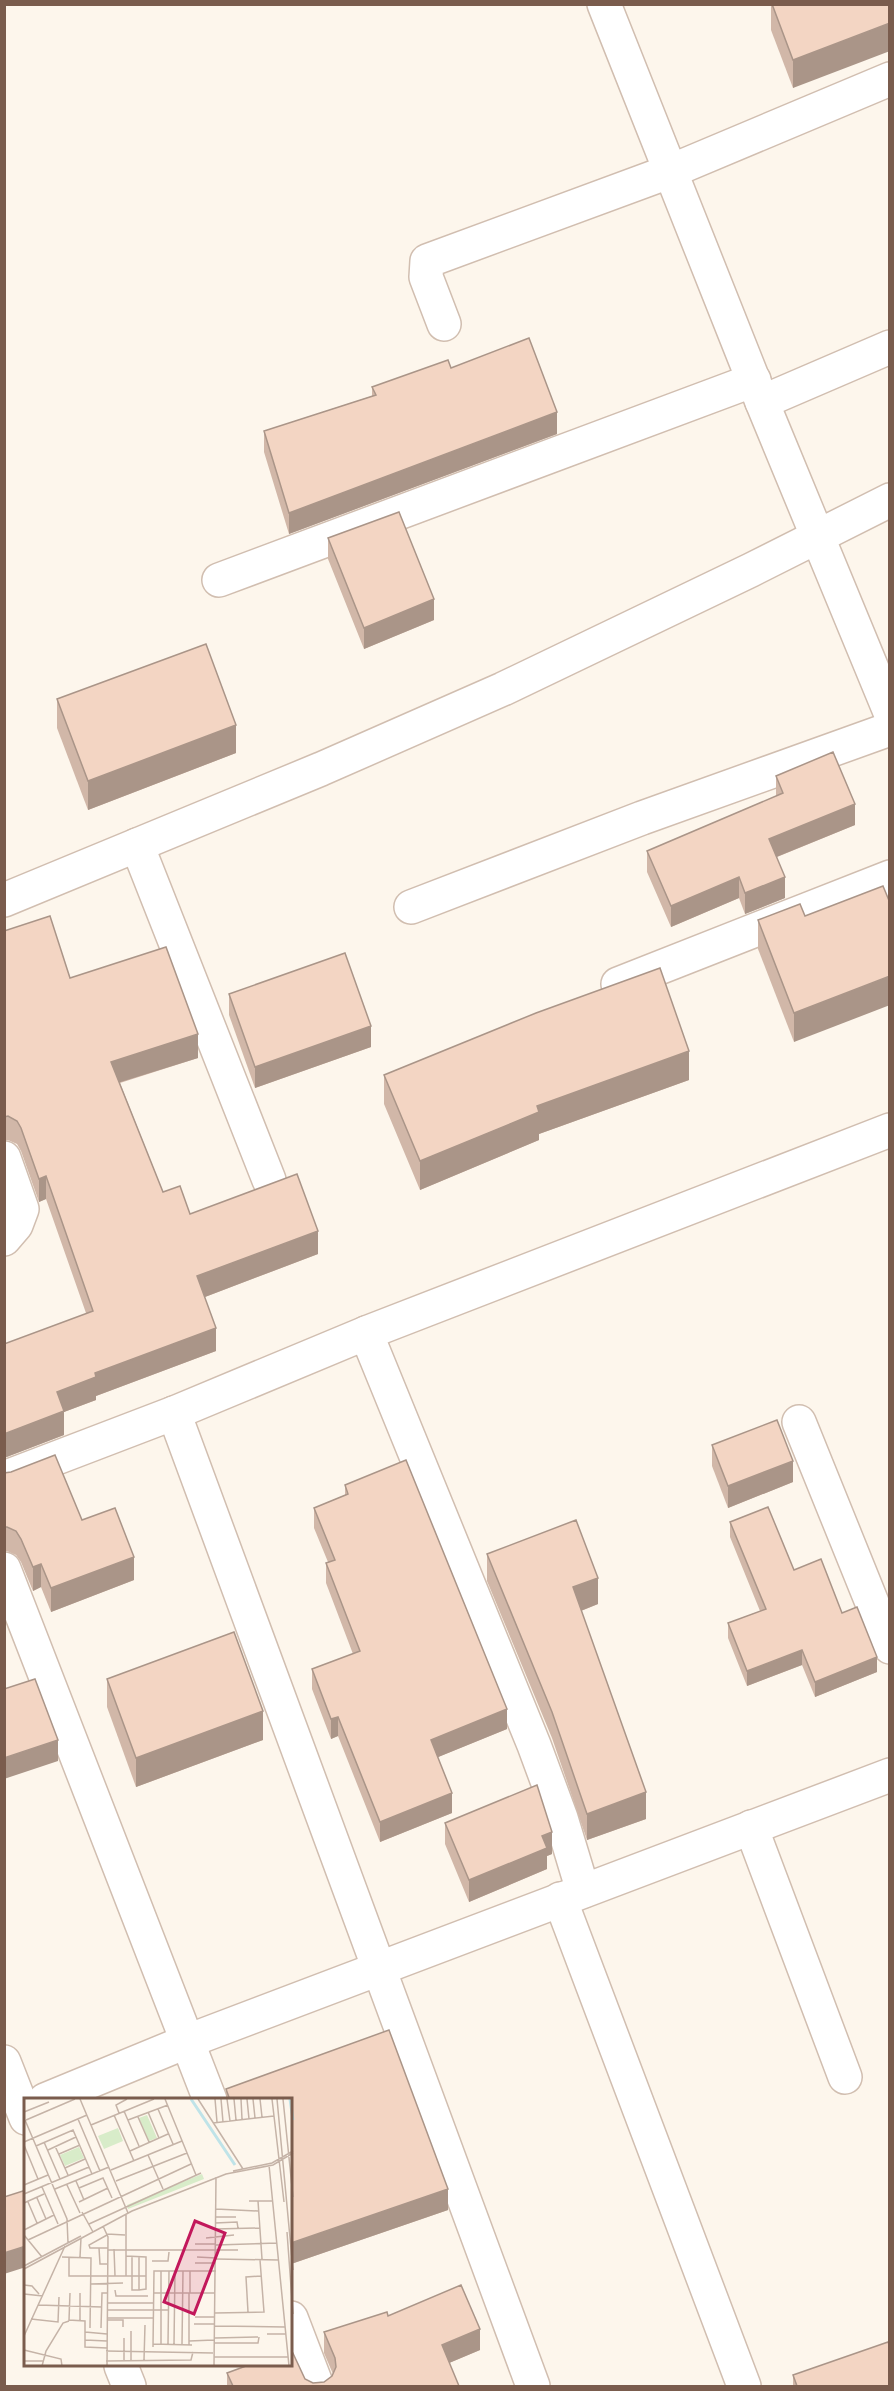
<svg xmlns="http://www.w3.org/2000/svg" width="894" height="2391" viewBox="0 0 894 2391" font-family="Mulish,sans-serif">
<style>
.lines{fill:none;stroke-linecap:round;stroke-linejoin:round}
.street-casing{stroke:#d1beb0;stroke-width:36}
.street{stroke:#fff;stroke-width:33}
.wall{fill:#d1b7a8}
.shaded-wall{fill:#aa9588}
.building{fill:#f3d5c3;stroke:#aa9588;stroke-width:1.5}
.inset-river{fill:none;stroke:#bfe3e8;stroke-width:3}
.inset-road{fill:none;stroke:#c5b3a7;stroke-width:1.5}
.view{fill:#c2185b;fill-opacity:0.15;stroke:#c2185b;stroke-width:3}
.inset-edge{fill:none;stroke:#7a5c4d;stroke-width:3}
</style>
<rect width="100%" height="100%" fill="#fdf6ec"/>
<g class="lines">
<!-- street casing -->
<g class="street-casing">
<g id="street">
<path d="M 604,4 L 762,402 L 890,712"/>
<path d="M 444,324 L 426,277 L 427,261 L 671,171 L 890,79"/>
<path d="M 762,402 L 890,347"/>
<path d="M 219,580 L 754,380"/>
<path d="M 137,845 L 269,1180"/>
<path d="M 4,900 L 321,769 L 503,689 L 751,570 L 890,500"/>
<path d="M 411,907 L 642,818 L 890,729"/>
<path d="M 618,984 L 890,877"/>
<path d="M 4,1158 L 22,1209 L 16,1225 L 4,1239"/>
<path d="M 366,1333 L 534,1745 L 561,1818 L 583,1891"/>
<path d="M 174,1413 L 533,2386"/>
<path d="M 799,1422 L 890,1647"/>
<path d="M 4,1478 L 174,1413 L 366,1333 L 890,1130"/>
<path d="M 4,1569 L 210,2100"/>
<path d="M 751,1827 L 845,2077"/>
<path d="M 560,1899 L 744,2386"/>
<path d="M 4,2062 L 26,2118"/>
<path d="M 45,2100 L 188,2041 L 890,1775"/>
<path d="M 291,2318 L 317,2386"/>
<path d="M 121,2366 L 129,2386"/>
</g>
</g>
<!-- street -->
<use href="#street" class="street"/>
</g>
<!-- wall -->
<g class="wall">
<path d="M 771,4 L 890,4 L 793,88 L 771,30 Z"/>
<path d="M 451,368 L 557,434 L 289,534 L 264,452 L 264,431 L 372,396 L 372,387 Z"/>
<path d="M 328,538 L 434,620 L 364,649 L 328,559 Z"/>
<path d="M 57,699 L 236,753 L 88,810 L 57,728 Z"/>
<path d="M 776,776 L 855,825 L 777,857 L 785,898 L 745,914 L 739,898 L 671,927 L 647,872 L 647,851 L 776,796 Z"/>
<path d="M 800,904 L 794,1042 L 758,949 L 758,920 Z"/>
<path d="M 4,931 L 70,978 L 198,1058 L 120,1083 L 163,1192 L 190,1214 L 318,1254 L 205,1297 L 216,1351 L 96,1396 L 96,1400 L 64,1412 L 64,1435 L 4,1458 L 86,1313 L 46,1199 L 39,1202 L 21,1151 L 17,1144 L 8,1140 L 4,1140 Z"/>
<path d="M 229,994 L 371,1047 L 255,1088 L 229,1015 Z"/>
<path d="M 384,1075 L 689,1080 L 539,1134 L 539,1140 L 420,1190 L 384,1104 Z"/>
<path d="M 712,1445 L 793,1482 L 728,1508 L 712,1466 Z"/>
<path d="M 4,1473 L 82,1520 L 134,1580 L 51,1612 L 41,1587 L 33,1591 L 21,1562 L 16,1555 L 7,1551 L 4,1551 Z"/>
<path d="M 345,1485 L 507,1729 L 438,1757 L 452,1813 L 380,1842 L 338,1736 L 331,1739 L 312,1689 L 312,1669 L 353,1654 L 326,1583 L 326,1563 L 328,1562 L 314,1528 L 314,1508 L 345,1495 Z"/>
<path d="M 730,1522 L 794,1570 L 842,1613 L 877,1672 L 815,1697 L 802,1665 L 747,1686 L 728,1638 L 728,1623 L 760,1611 L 730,1537 Z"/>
<path d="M 487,1554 L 598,1604 L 581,1611 L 646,1819 L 587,1840 L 552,1738 L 487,1581 Z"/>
<path d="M 107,1679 L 263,1740 L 136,1787 L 107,1707 Z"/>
<path d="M 445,1823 L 552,1854 L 547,1856 L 547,1869 L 469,1902 L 445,1844 Z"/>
<path d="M 389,2030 L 448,2189 L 448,2210 L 291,2264 L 291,2100 L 226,2100 L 226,2089 Z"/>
<path d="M 388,2316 L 480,2350 L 449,2363 L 459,2386 L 227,2386 L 227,2373 L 313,2383 L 324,2382 L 332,2376 L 333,2374 L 324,2353 L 324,2332 Z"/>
<path d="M 793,2375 L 890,2386 L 793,2386 Z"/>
</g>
<!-- shaded-wall -->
<g class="shaded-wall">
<path d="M 890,23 L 890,51 L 793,88 L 793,60 Z"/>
<path d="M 557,412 L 557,434 L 289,534 L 289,513 Z"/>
<path d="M 434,599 L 434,620 L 364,649 L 364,628 Z"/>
<path d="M 236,725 L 236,753 L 88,810 L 88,781 Z"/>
<path d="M 855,804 L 855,825 L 769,860 L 769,839 Z"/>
<path d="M 739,877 L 739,898 L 671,927 L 671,906 Z"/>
<path d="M 785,877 L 785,898 L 745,914 L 745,893 Z"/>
<path d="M 890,976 L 890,1005 L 794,1042 L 794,1013 Z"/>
<path d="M 371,1026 L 371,1047 L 255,1088 L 255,1067 Z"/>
<path d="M 198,1034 L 198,1058 L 111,1085 L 111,1062 Z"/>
<path d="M 689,1051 L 689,1080 L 539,1134 L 539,1140 L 420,1190 L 420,1161 L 537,1106 Z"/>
<path d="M 46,1176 L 46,1199 L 39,1202 L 39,1179 Z"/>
<path d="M 318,1231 L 318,1254 L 197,1300 L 197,1276 Z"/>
<path d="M 216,1328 L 216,1351 L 96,1396 L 96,1400 L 64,1412 L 64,1435 L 4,1458 L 4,1434 L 57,1392 L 95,1373 Z"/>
<path d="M 793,1461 L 793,1482 L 728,1508 L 728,1486 Z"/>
<path d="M 134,1557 L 134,1580 L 51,1612 L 51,1588 Z"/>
<path d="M 41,1564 L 41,1587 L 33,1591 L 33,1567 Z"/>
<path d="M 598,1578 L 598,1604 L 573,1614 L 573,1587 Z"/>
<path d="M 802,1650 L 802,1665 L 747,1686 L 747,1671 Z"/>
<path d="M 877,1657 L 877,1672 L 815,1697 L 815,1682 Z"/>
<path d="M 507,1709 L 507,1729 L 431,1760 L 431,1740 Z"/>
<path d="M 263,1711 L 263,1740 L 136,1787 L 136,1758 Z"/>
<path d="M 338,1717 L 338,1736 L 331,1739 L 331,1719 Z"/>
<path d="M 58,1740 L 58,1761 L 4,1779 L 4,1758 Z"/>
<path d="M 646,1792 L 646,1819 L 587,1840 L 587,1814 Z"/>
<path d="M 452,1793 L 452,1813 L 380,1842 L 380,1822 Z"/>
<path d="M 552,1832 L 552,1854 L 547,1856 L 547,1869 L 469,1902 L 469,1880 L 542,1836 Z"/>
<path d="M 448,2189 L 448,2210 L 291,2264 L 291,2243 Z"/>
<path d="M 26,2246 L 26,2267 L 4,2274 L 4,2253 Z"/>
<path d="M 480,2329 L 480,2350 L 442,2366 L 442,2345 Z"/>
</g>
<!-- building -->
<g class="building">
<path d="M 772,4 L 890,4 L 890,23 L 793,60 Z"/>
<path d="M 529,338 L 557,412 L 289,513 L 264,431 L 376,395 L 372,387 L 448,360 L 451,368 Z"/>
<path d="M 399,512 L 434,599 L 364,628 L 328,538 Z"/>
<path d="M 206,644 L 236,725 L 88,781 L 57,699 Z"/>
<path d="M 833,752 L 855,804 L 769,839 L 785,877 L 745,893 L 739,877 L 671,906 L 647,851 L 783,793 L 776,776 Z"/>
<path d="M 883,886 L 890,903 L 890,976 L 794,1013 L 758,920 L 800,904 L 805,916 Z"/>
<path d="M 50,916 L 70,978 L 166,947 L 198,1034 L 111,1062 L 163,1192 L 180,1186 L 190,1214 L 297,1174 L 318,1231 L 197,1276 L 216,1328 L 95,1373 L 96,1377 L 57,1392 L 64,1411 L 4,1434 L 4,1344 L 93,1311 L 46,1176 L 39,1179 L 21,1128 L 17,1121 L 8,1116 L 4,1117 L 4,931 Z"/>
<path d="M 345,953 L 371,1026 L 255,1067 L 229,994 Z"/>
<path d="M 660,968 L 689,1051 L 537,1106 L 539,1112 L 420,1161 L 384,1075 L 536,1013 Z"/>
<path d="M 777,1420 L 793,1461 L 728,1486 L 712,1445 Z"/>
<path d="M 55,1455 L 82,1520 L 115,1508 L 134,1557 L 51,1588 L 41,1564 L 33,1567 L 21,1539 L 16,1531 L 7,1527 L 4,1527 L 4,1473 L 11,1472 Z"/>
<path d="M 406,1460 L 507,1709 L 431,1740 L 452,1793 L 380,1822 L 338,1717 L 331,1719 L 312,1669 L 360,1651 L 326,1563 L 335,1560 L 314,1508 L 348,1494 L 345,1485 Z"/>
<path d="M 768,1507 L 794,1570 L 821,1559 L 842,1613 L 857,1607 L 877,1657 L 815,1682 L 802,1650 L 747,1671 L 728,1623 L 766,1609 L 730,1522 Z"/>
<path d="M 576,1520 L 598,1578 L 573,1587 L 646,1792 L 587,1814 L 552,1712 L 487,1554 Z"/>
<path d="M 234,1632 L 263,1711 L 136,1758 L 107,1679 Z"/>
<path d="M 35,1679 L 58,1740 L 4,1758 L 4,1689 Z"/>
<path d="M 537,1785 L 552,1832 L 542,1836 L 547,1848 L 469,1880 L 445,1823 Z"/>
<path d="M 389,2030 L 448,2189 L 291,2243 L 291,2100 L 230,2100 L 226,2089 Z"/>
<path d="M 26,2190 L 26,2246 L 4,2253 L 4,2197 Z"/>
<path d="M 461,2285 L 480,2329 L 442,2345 L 459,2386 L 233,2386 L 227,2373 L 246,2366 L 291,2366 L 291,2349 L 305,2379 L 313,2383 L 324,2382 L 332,2376 L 336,2367 L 335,2358 L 324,2332 L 387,2312 L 388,2316 Z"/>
<path d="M 888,2342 L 890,2347 L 890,2386 L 797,2386 L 793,2375 Z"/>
</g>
<!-- overview -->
<g transform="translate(24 2098)">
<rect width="268" height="268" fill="#fdf6ec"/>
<path d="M 123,17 L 133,40 L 125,43 L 115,20 ZM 94,30 L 99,43 L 80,51 L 74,38 ZM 55,49 L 60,60 L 41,68 L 36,57 ZM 178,76 L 180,81 L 104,111 L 103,107 Z" fill="#d8ecc9"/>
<path class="inset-river" d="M 167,1 L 211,67M 266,1 L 269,22"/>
<path class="inset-road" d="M 56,1 L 104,115M 141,1 L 172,77M 174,1 L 219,71M 191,1 L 193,24M 197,1 L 199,24M 203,1 L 206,23M 210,1 L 212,22M 217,1 L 218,21M 223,1 L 225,21M 229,1 L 231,20M 236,1 L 238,19M 248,1 L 260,104M 253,1 L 269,172M 259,1 L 269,99M 134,11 L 149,46M 100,13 L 115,48M 0,14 L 25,4M 124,14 L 135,40M 95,15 L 92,7 L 103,1M 90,17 L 110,63M 114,19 L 125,44M 54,21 L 76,73M 1,22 L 43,121 L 44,145M 2,22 L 51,1M 104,22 L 144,7M 189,25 L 250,18M 67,27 L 130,1M 0,44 L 63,17M 20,44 L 36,81M 0,47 L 14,81M 12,48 L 49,32 L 68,76M 31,48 L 44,77M 24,52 L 52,39M 106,53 L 144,36M 35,56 L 56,47M 124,57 L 139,91M 245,67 L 265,268M 41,70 L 61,61M 87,72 L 158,43M 209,73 L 248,65 L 269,53M 52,83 L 60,102M 92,83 L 163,55M 0,87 L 24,77M 43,87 L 56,115M 18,89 L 34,126M 55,90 L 79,80 L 88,100M 31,91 L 85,69M 0,96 L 65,69M 13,100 L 22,121M 225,103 L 249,103M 234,103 L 238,161M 4,104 L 13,125M 55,104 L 84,90M 0,105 L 20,96M 192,111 L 234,113M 58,114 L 69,134M 102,117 L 102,178M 191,119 L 212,119M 191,125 L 213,124 L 214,130M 65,126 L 177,75M 79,128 L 84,139 L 83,268M 191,131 L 236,130M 0,132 L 30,117M 263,134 L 269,216M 83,136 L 101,137M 0,137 L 18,159M 83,137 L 65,147 L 66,150 L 84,150M 182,140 L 210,137M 4,142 L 167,66M 171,146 L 192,146M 192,147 L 253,145M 75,150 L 76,166 L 83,166M 90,151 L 91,178M 84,152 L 214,152M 102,158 L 122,159 L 122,191 L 115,192M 108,158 L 108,192 L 115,192 L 115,158M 38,159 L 67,160 L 66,230M 45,159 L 45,178 L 122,178M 56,159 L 57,140M 173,159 L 192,160M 192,161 L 255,162M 128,163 L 144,163 L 145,154M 171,165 L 192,165M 0,168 L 57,138M 0,171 L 108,113 L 202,76 L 249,67 L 269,55M 166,173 L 166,195M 67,186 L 99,185M 0,187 L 8,188 L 15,196M 91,192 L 92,198 L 124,198M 46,195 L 45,222 L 61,223 L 61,249 L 83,250M 130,195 L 191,195M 0,196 L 19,198M 84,205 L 129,205M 14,207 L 78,209M 84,212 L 144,212M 224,214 L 222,179 L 237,178M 191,215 L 240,214 L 236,162M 171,219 L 190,219M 83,220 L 130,220M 7,221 L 34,224 L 35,199M 83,222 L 99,222 L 99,229M 56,223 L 56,195M 170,226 L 191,226M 191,228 L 261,229M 77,230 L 78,195 L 84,195M 107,233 L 107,263M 61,234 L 83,236M 243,236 L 262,236M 0,238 L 41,148M 191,240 L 234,239M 61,242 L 83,243M 165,243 L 190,242M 191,245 L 234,245 L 235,239M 129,246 L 168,247M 137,246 L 137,173M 144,246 L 145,173M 150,246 L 151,173M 158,246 L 159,173M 165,247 L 165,195M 129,249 L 130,173 L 192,173M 0,252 L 37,261 L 38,268M 82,253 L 189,255M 190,259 L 264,259M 100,262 L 100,240M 120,262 L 121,227M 0,263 L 19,263M 82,263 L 167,262 L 169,254M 18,268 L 22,253 L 39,225 L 45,223M 190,268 L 192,79"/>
<path class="view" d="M 171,123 L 201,135 L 170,216 L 140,204 Z"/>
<rect width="268" height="268" class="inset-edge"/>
</g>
<!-- border -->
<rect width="894" height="2391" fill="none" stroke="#7a5c4d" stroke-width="12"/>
</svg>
